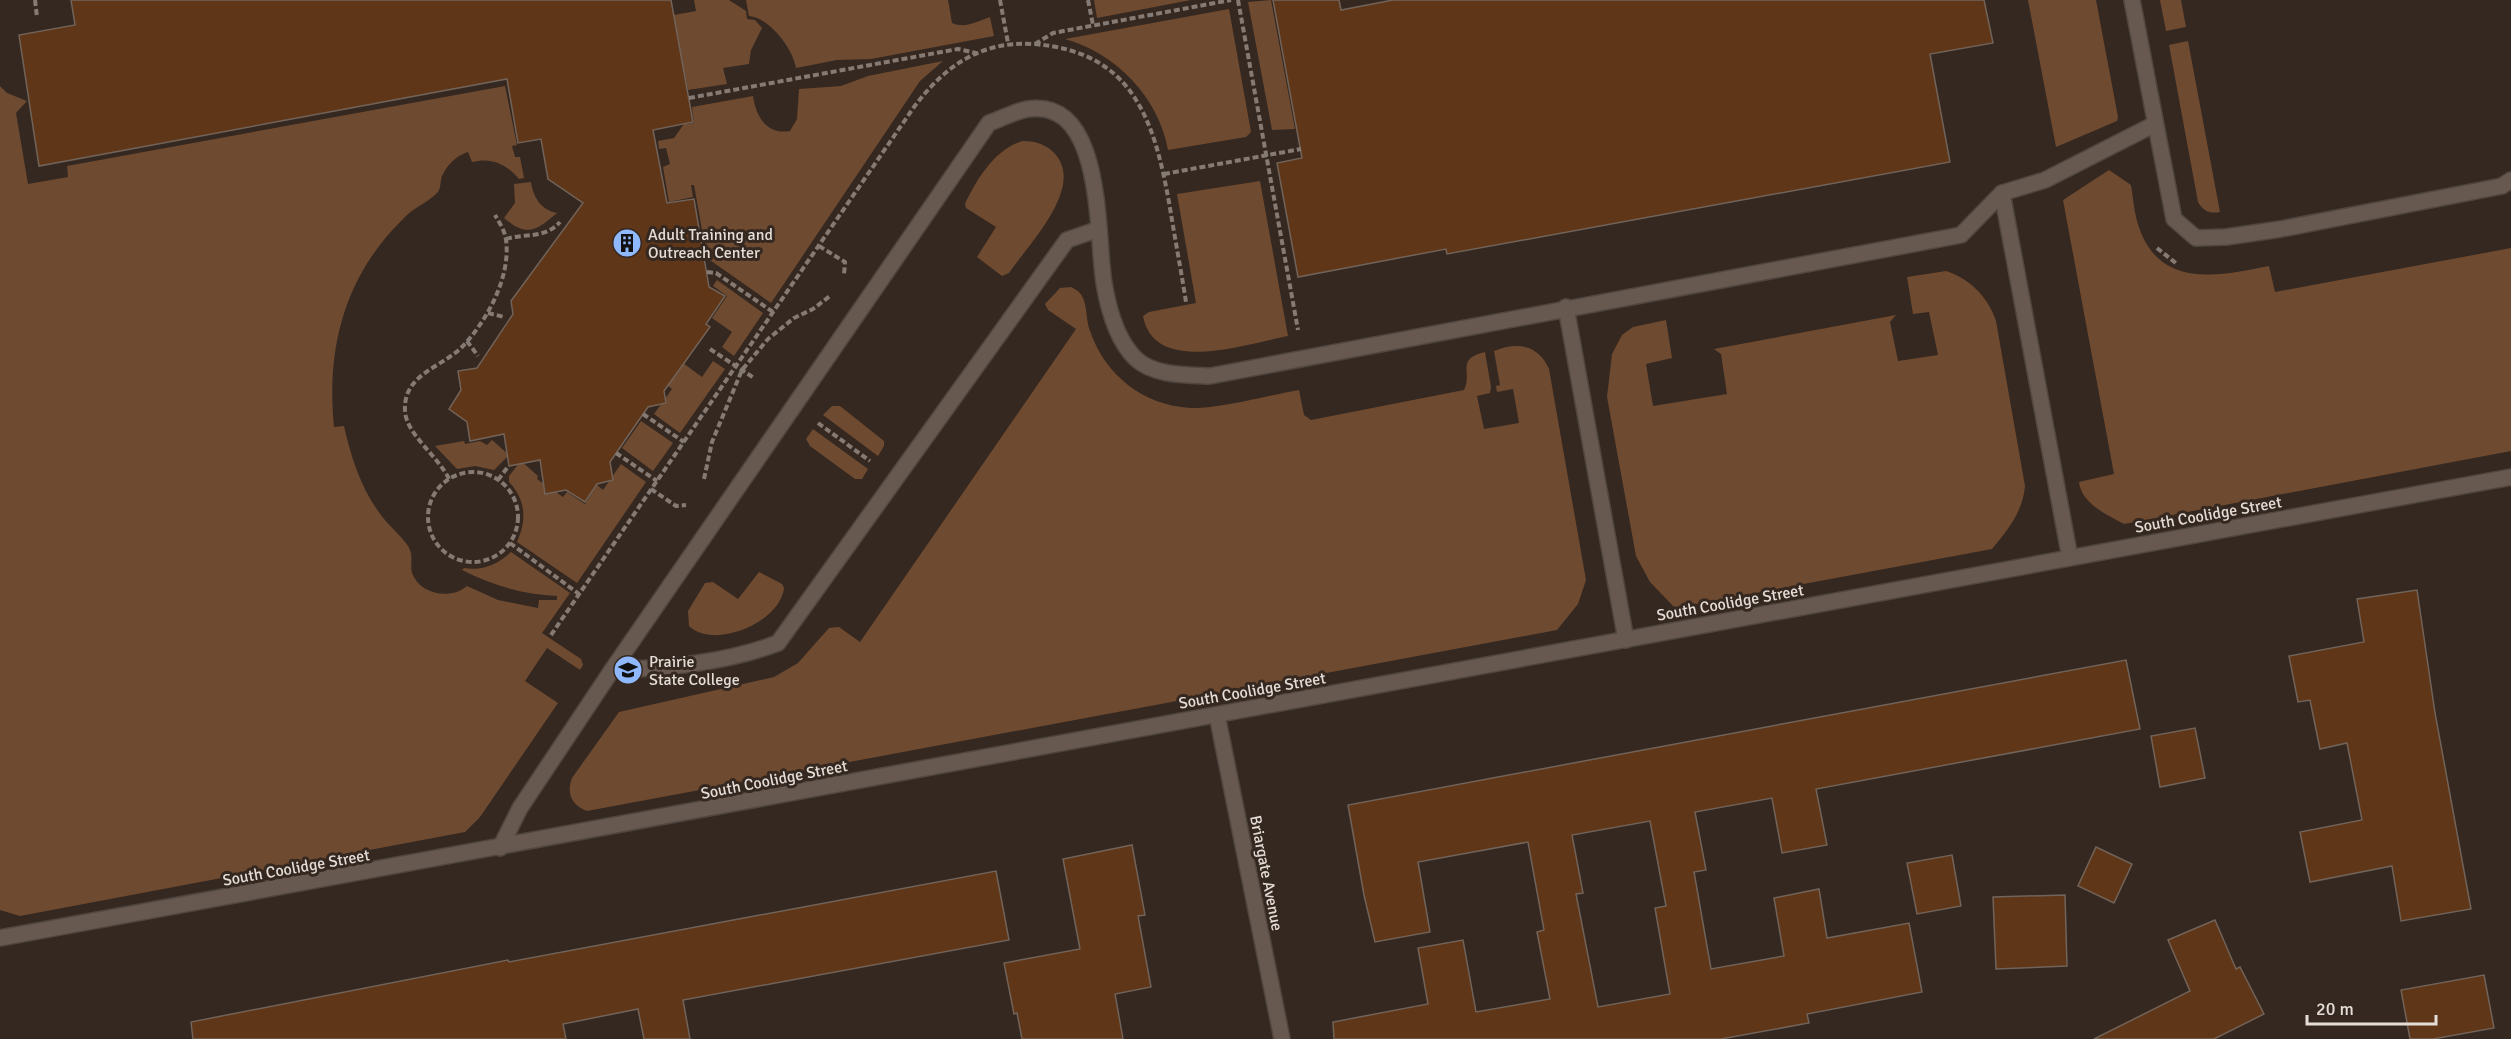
<svg xmlns="http://www.w3.org/2000/svg" width="2511" height="1039" viewBox="0 0 2511 1039" font-family="Signika,sans-serif">
<style>
.green{fill:#6e4a30}
.building{fill:#5f3618;stroke:#726359;stroke-width:1.5;fill-rule:evenodd}
.lines{fill:none;stroke-linecap:round;stroke-linejoin:round}
.service-casing{stroke:#50463f;stroke-width:18}
.minor-casing{stroke:#50463f;stroke-width:18}
.path{stroke:#857b74;stroke-width:4;stroke-dasharray:6 3;stroke-linecap:butt}
.service{stroke:#685950;stroke-width:15}
.minor{stroke:#685950;stroke-width:15}
.labels{text-anchor:middle;stroke-width:6;stroke-linejoin:round;paint-order:stroke}
.poi-label{font-size:16px;fill:#e5ddd7;stroke:#352820;text-anchor:start}
.street-label{font-size:16px;fill:#e5ddd7;stroke:#352820}
</style>
<rect width="100%" height="100%" fill="#352820"/>
<!-- green -->
<g class="green">
<path d="M 694,0 L 729,0 L 746,11 L 747,19 L 755,20 L 762,28 L 751,50 L 749,64 L 723,68 L 727,84 L 688,90 L 685,74 L 674,76 L 663,17 L 696,11 Z"/>
<path d="M 746,0 L 948,0 L 952,23 C 965,29 978,21 990,17 L 994,36 L 871,59 L 837,60 L 796,68 C 793,49 770,18 749,16 Z"/>
<path d="M 1094,0 L 1191,0 L 1097,18 Z"/>
<path d="M 1271,0 L 1295,129 L 1272,130 L 1248,2 Z"/>
<path d="M 2028,0 L 2096,0 L 2118,117 L 2117,121 L 2056,147 Z"/>
<path d="M 2160,0 L 2181,0 L 2186,27 L 2166,31 Z"/>
<path d="M 1229,9 L 1251,132 L 1246,137 L 1168,150 C 1159,98 1116,53 1065,39 Z"/>
<path d="M 2188,41 L 2220,212 C 2210,214 2203,211 2198,202 L 2169,45 Z"/>
<path d="M 943,61 L 920,81 L 771,303 L 707,258 L 694,185 L 691,185 L 693,197 L 669,202 L 663,167 L 670,164 L 666,148 L 659,149 L 658,141 L 674,138 L 684,124 L 694,123 L 692,107 L 753,96 C 756,117 767,135 790,131 L 797,119 L 799,89 L 841,86 L 868,76 Z"/>
<path d="M 0,86 L 7,93 L 27,101 L 16,113 L 28,184 L 68,177 L 67,166 L 505,86 L 517,145 L 512,146 L 515,157 L 520,157 L 524,178 L 519,179 C 506,164 492,157 472,162 L 468,152 C 457,155 447,165 442,176 C 440,182 441,189 437,193 C 427,203 413,208 404,218 C 345,275 326,347 334,427 L 344,426 C 351,457 361,489 381,515 C 387,524 408,542 410,550 C 413,557 410,566 412,573 C 420,595 451,600 467,586 L 498,600 L 538,608 L 539,600 L 557,600 L 557,596 C 523,594 493,586 462,570 L 464,568 C 483,571 498,564 511,552 L 570,593 L 542,633 L 581,659 L 583,665 L 580,670 L 547,648 L 525,681 L 558,703 L 480,817 L 465,832 L 20,916 L 0,910 Z"/>
<path d="M 1023,141 C 1036,141 1048,145 1056,155 C 1084,189 1028,245 1009,273 L 1002,276 L 977,257 L 996,227 L 966,208 L 965,204 C 976,180 996,148 1023,141 Z"/>
<path d="M 2109,170 L 2131,185 C 2133,197 2134,210 2137,221 C 2156,289 2216,277 2269,266 L 2275,292 L 2511,248 L 2511,451 L 2124,524 C 2107,515 2081,503 2079,482 L 2114,474 L 2063,200 Z"/>
<path d="M 1260,181 L 1288,336 C 1249,343 1154,377 1143,316 L 1149,312 L 1196,303 L 1177,194 Z"/>
<path d="M 531,182 C 533,197 541,210 557,213 C 537,230 528,238 504,218 L 515,203 L 514,184 Z"/>
<path d="M 1946,271 C 1969,278 1989,298 1996,321 L 2025,486 C 2023,511 2008,530 1992,549 L 1675,608 L 1650,582 L 1636,556 L 1607,397 L 1612,354 L 1622,335 L 1633,327 L 1666,320 L 1672,358 L 1646,364 L 1653,406 L 1727,394 L 1721,354 L 1714,349 L 1896,315 L 1890,322 L 1898,361 L 1938,355 L 1929,312 L 1913,314 L 1907,277 Z"/>
<path d="M 717,280 L 763,313 L 734,356 L 722,347 L 732,332 L 712,318 L 727,296 L 713,286 Z"/>
<path d="M 1071,287 C 1090,295 1084,314 1090,331 C 1105,375 1143,405 1190,408 C 1217,409 1270,395 1299,390 L 1304,415 L 1311,420 L 1464,390 C 1473,373 1455,359 1485,352 L 1491,387 L 1490,393 L 1477,396 L 1484,429 L 1519,423 L 1513,389 L 1497,392 L 1496,386 L 1500,385 L 1494,351 C 1517,341 1539,345 1549,369 L 1586,580 L 1578,604 L 1557,630 L 587,811 C 572,805 566,794 572,778 L 619,712 L 774,677 L 798,663 L 829,628 L 839,627 L 860,642 L 1076,329 L 1048,310 L 1045,304 L 1060,288 Z"/>
<path d="M 713,361 L 725,369 L 680,433 L 654,414 L 672,389 L 666,384 L 683,363 L 702,377 Z"/>
<path d="M 832,406 L 840,406 L 884,441 L 884,446 L 878,456 L 823,415 Z"/>
<path d="M 641,421 L 673,443 L 653,471 L 622,448 Z"/>
<path d="M 813,429 L 868,469 L 862,479 L 855,479 L 810,446 L 806,439 Z"/>
<path d="M 492,440 L 509,455 L 494,470 L 475,466 L 457,469 L 435,446 L 464,441 L 465,444 L 480,441 L 487,445 Z"/>
<path d="M 521,461 L 538,476 L 537,479 L 563,497 L 567,492 L 585,504 L 597,485 L 603,490 L 621,464 L 646,482 L 577,583 L 517,542 C 527,520 526,500 509,482 L 509,476 Z"/>
<path d="M 759,572 L 782,584 L 784,588 C 780,623 714,650 689,626 L 688,611 L 705,583 L 713,582 L 738,599 Z"/>
</g>
<!-- building -->
<g class="building">
<path d="M 71,0 L 671,0 L 693,122 L 653,130 L 667,203 L 694,199 L 709,287 L 725,296 L 706,324 L 710,327 L 664,391 L 666,403 L 648,407 L 610,462 L 613,480 L 597,484 L 585,502 L 566,490 L 545,494 L 540,460 L 509,466 L 504,434 L 470,441 L 467,422 L 449,409 L 461,390 L 458,371 L 477,368 L 513,314 L 511,301 L 583,203 L 548,179 L 541,139 L 518,143 L 507,79 L 39,166 L 19,35 L 75,25 Z"/>
<path d="M 1273,0 L 1339,0 L 1341,10 L 1393,0 L 1984,0 L 1993,43 L 1930,54 L 1950,162 L 1447,254 L 1446,249 L 1298,277 L 1277,163 L 1302,158 Z"/>
<path d="M 2417,590 L 2435,713 L 2471,909 L 2401,921 L 2392,866 L 2310,882 L 2300,832 L 2362,820 L 2347,743 L 2320,749 L 2310,700 L 2298,702 L 2289,656 L 2364,642 L 2357,599 Z"/>
<path d="M 2126,660 L 2140,729 L 1816,789 L 1827,845 L 1782,853 L 1772,798 L 1695,812 L 1706,870 L 1694,872 L 1711,969 L 1784,956 L 1774,898 L 1819,889 L 1827,938 L 1909,923 L 1922,992 L 1807,1014 L 1809,1023 L 1721,1039 L 1334,1039 L 1333,1022 L 1428,1004 L 1418,948 L 1463,940 L 1476,1012 L 1550,999 L 1537,932 L 1544,930 L 1528,842 L 1418,862 L 1430,932 L 1375,942 L 1364,895 L 1348,805 ZM 1650,821 L 1666,906 L 1655,908 L 1670,994 L 1598,1007 L 1576,894 L 1583,893 L 1572,835 Z"/>
<path d="M 2195,728 L 2205,778 L 2160,787 L 2151,736 Z"/>
<path d="M 1132,845 L 1145,915 L 1138,916 L 1151,987 L 1115,994 L 1123,1039 L 1022,1039 L 1017,1013 L 1014,1014 L 1004,963 L 1080,949 L 1063,859 Z"/>
<path d="M 2096,847 L 2132,864 L 2114,903 L 2078,886 Z"/>
<path d="M 1952,855 L 1961,906 L 1917,914 L 1907,863 Z"/>
<path d="M 996,871 L 1009,940 L 683,1000 L 690,1039 L 644,1039 L 638,1009 L 563,1024 L 566,1039 L 193,1039 L 191,1022 L 508,960 L 509,962 Z"/>
<path d="M 2065,895 L 2067,966 L 1996,969 L 1993,897 Z"/>
<path d="M 2215,920 L 2236,969 L 2240,967 L 2264,1014 L 2214,1039 L 2094,1039 L 2190,991 L 2168,940 Z"/>
<path d="M 2484,975 L 2494,1028 L 2433,1039 L 2410,1039 L 2401,990 Z"/>
</g>
<g class="lines">
<!-- service casing -->
<g class="service-casing">
<g id="service">
<path d="M 2132,0 L 2174,219 L 2196,238 L 2226,237 L 2281,229 L 2502,186 L 2511,180"/>
<path d="M 2002,193 L 2070,558"/>
<path d="M 1566,307 L 1626,640"/>
<path d="M 612,670 C 667,668 726,663 778,643 L 1067,240 L 1099,229"/>
<path d="M 500,848 L 520,808 L 612,670 L 989,123 C 1001,119 1015,111 1028,109 C 1105,98 1096,236 1104,283 C 1108,307 1117,340 1135,358 C 1153,376 1187,375 1210,376 L 1961,235 L 2002,193 L 2045,180 L 2155,124"/>
</g>
</g>
<!-- minor casing -->
<g class="minor-casing">
<g id="minor">
<path d="M 1217,715 L 1282,1039"/>
<path d="M 0,938 L 2511,477"/>
</g>
</g>
<!-- path -->
<g class="path">
<path d="M 35,0 L 37,17"/>
<path d="M 1000,0 L 1008,43"/>
<path d="M 1088,0 L 1093,25"/>
<path d="M 1238,0 L 1298,330"/>
<path d="M 1035,44 L 1053,33 L 1231,0"/>
<path d="M 689,98 L 958,49 L 976,53"/>
<path d="M 1164,174 L 1301,149"/>
<path d="M 506,239 C 526,233 545,239 560,222"/>
<path d="M 819,246 L 845,262 L 844,275"/>
<path d="M 2157,248 L 2177,264"/>
<path d="M 707,272 L 716,273 L 773,312"/>
<path d="M 488,313 L 504,317"/>
<path d="M 467,341 L 478,356"/>
<path d="M 710,349 L 754,378"/>
<path d="M 643,414 L 684,442"/>
<path d="M 818,423 L 870,461"/>
<path d="M 616,453 L 657,481"/>
<circle cx="473" cy="517" r="45"/>
<path d="M 449,479 C 438,456 406,434 405,411 C 403,374 441,368 462,347 C 487,321 511,277 506,240 C 505,231 499,222 495,215"/>
<path d="M 704,479 L 712,442 L 742,370 L 768,339 L 794,318 L 813,309 L 830,296"/>
<path d="M 498,480 L 507,468"/>
<path d="M 651,489 L 676,506 L 686,505"/>
<path d="M 510,543 L 579,594"/>
<path d="M 551,635 L 914,107 C 945,66 980,41 1033,44 C 1134,51 1155,122 1170,208 C 1175,239 1181,270 1186,302"/>
</g>
<!-- service -->
<use href="#service" class="service"/>
<!-- minor -->
<use href="#minor" class="minor"/>
</g>
<!-- icons -->
<defs>
<g id="building-disc" transform="scale(1.5)"><circle r="9.5" fill="#90b8fd" stroke="#352820"/><path d="M-4-6H4V6H1V3H-1V6H-4ZM-2.5-4.3h1.7v1.8h-1.7ZM.8-4.3h1.7v1.8H.8ZM-2.5-1h1.7V.8h-1.7ZM.8-1h1.7V.8H.8Z" fill="#111"/></g>
<g id="university-disc" transform="scale(1.5)"><circle r="9.5" fill="#90b8fd" stroke="#352820"/><path d="M0-5L7-2L0 1L-7-2ZM-4 1L0 2.5L4 1V4Q0 6-4 4Z" fill="#111"/></g>
</defs>
<g fill-rule="evenodd">
<use href="#building-disc" x="627" y="243"/>
<use href="#university-disc" x="628" y="670"/>
</g>
<g class="labels">
<!-- poi labels -->
<g class="poi-label">
<text x="648" y="240">Adult Training and<tspan x="648" dy="18">Outreach Center</tspan></text>
<text x="649" y="667">Prairie<tspan x="649" dy="18">State College</tspan></text>
</g>
<!-- street labels -->
<g class="street-label">
<text transform="translate(2208 514) rotate(-10)" y="6">South Coolidge Street</text>
<text transform="translate(1730 602) rotate(-10)" y="6">South Coolidge Street</text>
<text transform="translate(1252 690) rotate(-10)" y="6">South Coolidge Street</text>
<text transform="translate(774 779) rotate(-11)" y="6">South Coolidge Street</text>
<text transform="translate(296 867) rotate(-10)" y="6">South Coolidge Street</text>
<text transform="translate(1267 873) rotate(79)" y="6">Briargate Avenue</text>
</g>
</g>
<!-- scale -->
<path d="M2307 1015v9h129v-9" fill="none" stroke="#e5ddd7" stroke-width="3"/>
<text x="2316" y="1015" font-size="18" fill="#e5ddd7" stroke="#352820" stroke-width="4.5" paint-order="stroke">20 m</text>
</svg>
